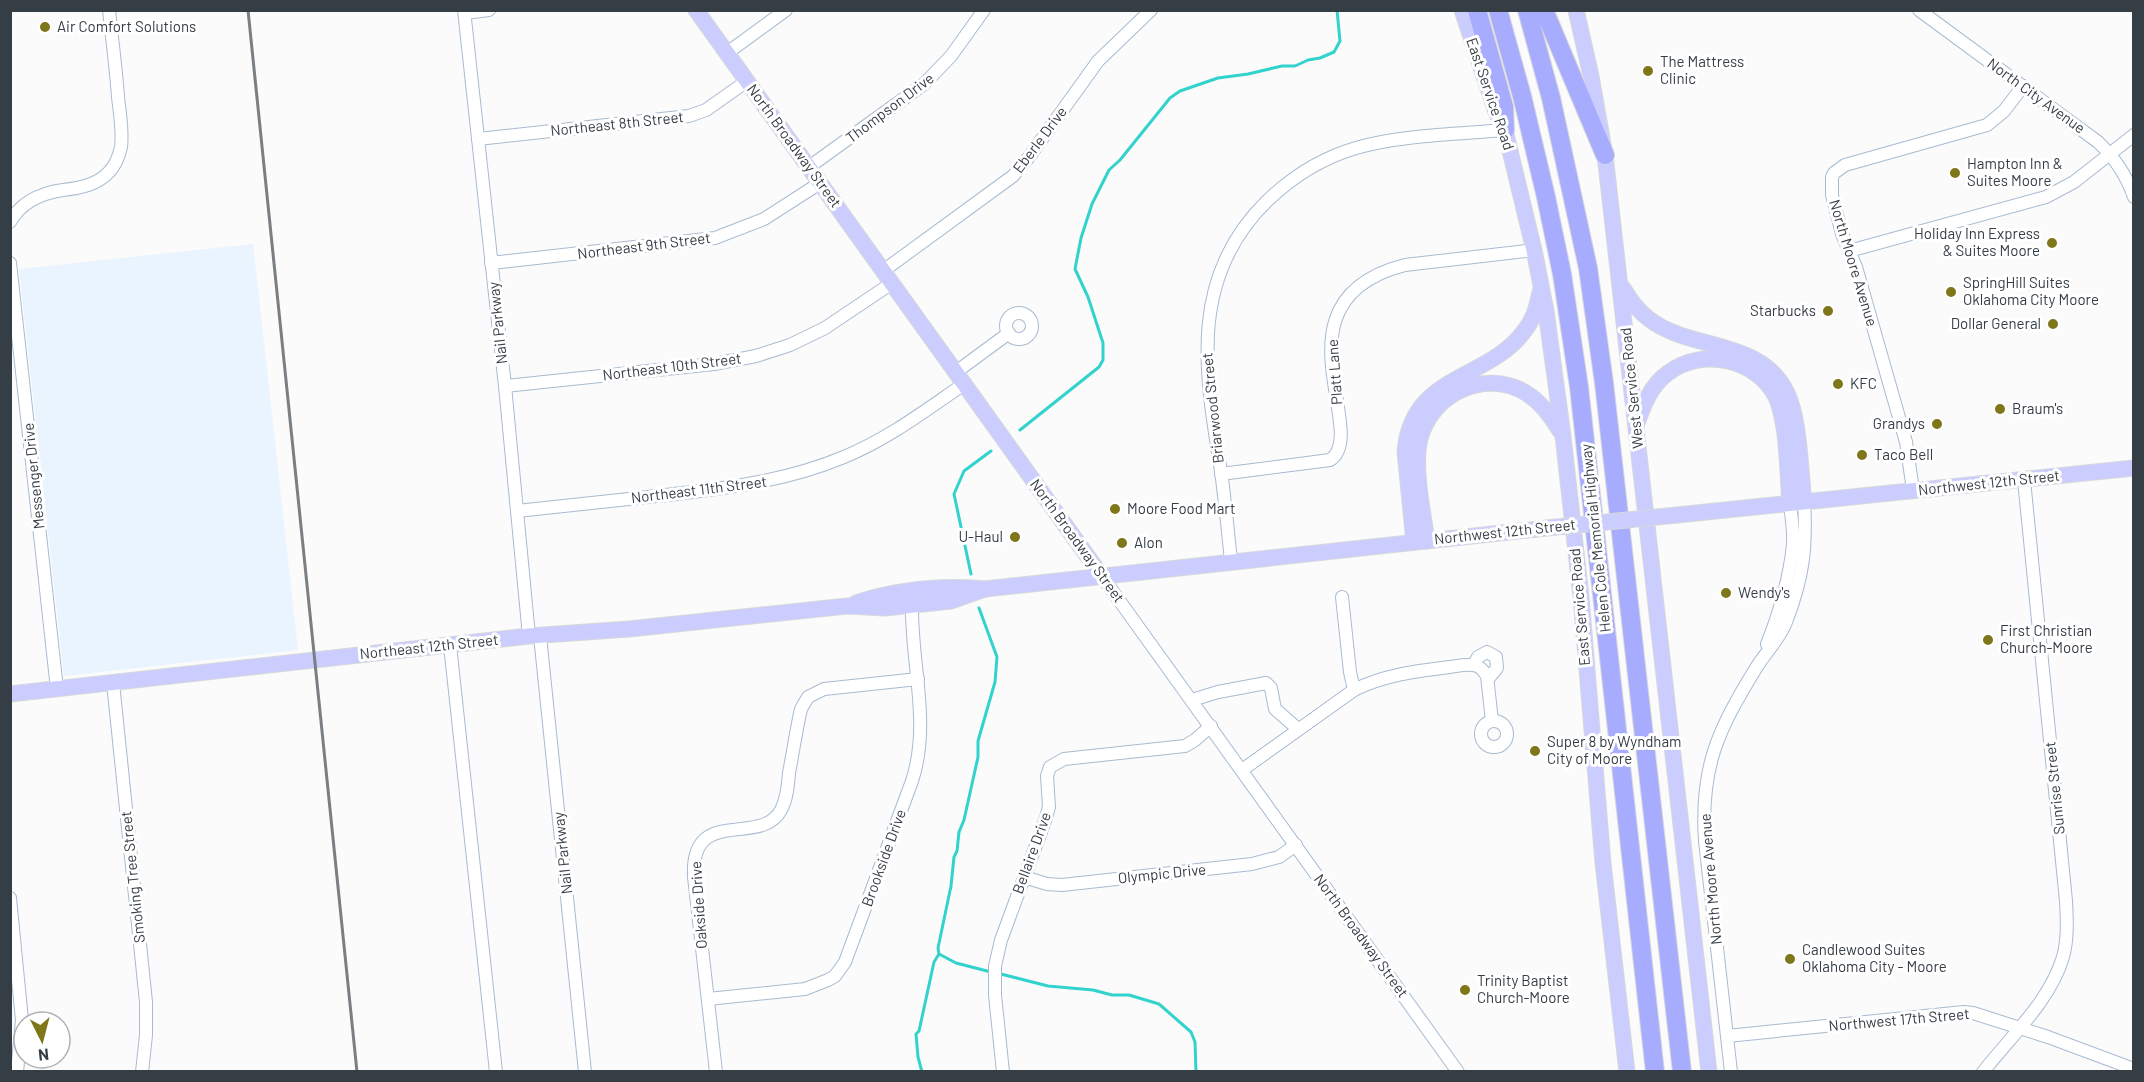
<svg xmlns="http://www.w3.org/2000/svg" width="2144" height="1082" viewBox="0 0 2144 1082" font-family="Barlow,sans-serif">
<style>
.built{fill:#e9f4ff}
.lines{fill:none;stroke-linecap:round;stroke-linejoin:round}
.stream{stroke:#32d2cd;stroke-width:3}
.minor-casing{stroke:#a8bbd0;stroke-width:14}
.major-casing{stroke:#d7d8da;stroke-width:17}
.highway-casing{stroke:#d7d8da;stroke-width:20}
.minor{stroke:#fff;stroke-width:12}
.major{stroke:#cbcdfe;stroke-width:15}
.highway{stroke:#a8acfe;stroke-width:18}
.rail{stroke:#7a7f84;stroke-width:3}
.major-bridge-casing{stroke:#d7d8da;stroke-width:17;stroke-linecap:butt}
.major-bridge{stroke:#cbcdfe;stroke-width:15}
.poi-dot{fill:#7f7519;stroke:#fff;stroke-width:2}
.labels{text-anchor:middle;stroke-width:6;stroke-linejoin:round;paint-order:stroke}
.poi-label{font-size:15px;fill:#353d45;stroke:#fff;text-anchor:start}
.street-label{font-size:15px;fill:#353d45;stroke:#fff}
</style>
<rect width="100%" height="100%" fill="#fbfbfb"/>
<!-- built -->
<path class="built" d="M 253,244 L 298,650 L 64,676 L 19,269 Z"/>
<g class="lines">
<!-- stream -->
<g class="stream">
<path d="M 1020,430 L 1099,367 L 1103,360 L 1103,343 L 1088,297 L 1075,269 L 1081,238 L 1092,204 L 1109,170 L 1120,160 L 1170,98 L 1180,91 L 1218,78 L 1248,74 L 1282,66 L 1295,66 L 1308,60 L 1320,58 L 1334,52 L 1340,41 L 1337,10"/>
<path d="M 971,574 L 954,494 L 964,471 L 991,451"/>
<path d="M 939,954 L 956,963 L 991,972"/>
<path d="M 997,973 L 1048,986 L 1093,990 L 1112,995 L 1129,995 L 1159,1004 L 1191,1032 L 1195,1042 L 1196,1072"/>
<path d="M 922,1072 L 918,1057 L 916,1034 L 919,1031 L 934,962 L 939,954 L 938,948 L 951,886 L 954,857 L 957,851 L 959,832 L 964,820 L 978,757 L 978,741 L 995,682 L 997,657 L 979,608"/>
</g>
<!-- minor casing -->
<g class="minor-casing">
<g id="minor">
<path d="M 464,10 L 505,386 L 529,636"/>
<path d="M 1919,10 L 2098,142 C 2115,158 2126,174 2134,197"/>
<path d="M 465,13 L 489,10"/>
<path d="M 727,53 L 786,10"/>
<path d="M 478,139 L 689,116 L 706,110 L 747,81"/>
<path d="M 809,167 L 924,84 L 951,56 L 984,10"/>
<path d="M 10,222 C 21,202 42,193 63,190 C 80,188 97,185 109,172 C 115,166 119,156 121,147 C 123,131 120,114 118,97 C 116,68 112,39 109,10"/>
<path d="M 1849,251 L 2046,197 L 2074,182 L 2134,135"/>
<path d="M 10,263 L 57,689"/>
<path d="M 491,263 L 715,238 L 764,219 L 820,183"/>
<path d="M 883,271 L 1013,176 L 1029,157 L 1098,61 L 1151,10"/>
<circle cx="1019" cy="326" r="13"/>
<path d="M 956,372 L 1009,333"/>
<path d="M 505,386 L 714,364 L 756,356 L 790,345 L 825,328 L 892,283"/>
<path d="M 1221,474 L 1330,460 C 1372,433 1268,300 1405,265 L 1534,250"/>
<path d="M 1913,490 L 1906,442 L 1856,267 L 1842,234 L 1832,195 L 1832,177 L 1834,173 L 1845,165 L 1987,125 L 2004,111 L 2023,86"/>
<path d="M 517,511 C 564,506 611,501 657,496 C 722,489 784,482 844,457 C 888,439 926,410 964,384"/>
<path d="M 1231,561 C 1228,531 1225,501 1221,471 C 1205,373 1188,278 1267,201 C 1293,176 1322,158 1356,148 C 1400,135 1459,134 1505,130"/>
<path d="M 1101,575 L 1458,1072"/>
<path d="M 1342,597 L 1350,672 L 1354,690"/>
<path d="M 540,636 L 585,1072"/>
<path d="M 1767,644 C 1779,615 1790,576 1793,544 C 1794,531 1791,516 1790,502"/>
<path d="M 450,645 L 496,1072"/>
<path d="M 1474,665 L 1478,657 L 1487,652 L 1496,657 L 1497,668 L 1488,679"/>
<path d="M 113,683 L 146,1002 L 146,1035 L 142,1072"/>
<path d="M 1192,700 L 1218,692 L 1266,683 L 1271,688 L 1275,709 L 1298,729"/>
<circle cx="1494" cy="734" r="13"/>
<path d="M 1242,770 L 1354,690 C 1384,675 1416,671 1450,667 C 1458,666 1469,663 1477,666 C 1482,668 1484,672 1487,676 L 1492,721"/>
<path d="M 1024,877 L 1047,884 L 1062,885 L 1252,864 L 1279,857 L 1296,845"/>
<path d="M 10,898 L 22,1020 L 17,1072"/>
<path d="M 708,999 L 805,989 L 828,980 L 835,976 L 845,962 L 912,781 C 931,723 911,665 912,605"/>
<path d="M 1727,1036 L 1964,1012 L 1973,1013 L 2048,1037 L 2134,1069"/>
<path d="M 716,1072 L 694,877 C 690,804 761,848 781,810 C 787,799 788,785 789,773 C 793,752 796,731 801,709 L 808,697 L 824,689 L 918,679"/>
<path d="M 1003,1072 L 995,995 L 995,966 L 1001,940 L 1045,821 L 1049,807 L 1047,776 L 1050,767 L 1064,759 L 1185,746 L 1195,740 L 1211,726"/>
<path d="M 1731,1072 L 1705,841 C 1700,767 1718,730 1756,668 C 1765,653 1779,640 1786,622 C 1803,578 1807,548 1804,501"/>
<path d="M 1983,1072 C 2011,1036 2050,1001 2063,957 C 2068,939 2067,920 2066,901 L 2024,480"/>
</g>
</g>
<!-- major casing -->
<g class="major-casing">
<g id="major">
<path d="M 696,10 L 1101,575"/>
<path d="M 1462,10 L 1495,109 L 1505,130 L 1534,250 L 1546,311 L 1563,436 L 1581,597 L 1603,863 L 1627,1072"/>
<path d="M 1576,10 L 1591,76 L 1605,155 L 1709,1072"/>
<path d="M 1623,288 C 1630,300 1637,310 1649,319 C 1690,351 1761,338 1787,393 C 1800,421 1800,469 1804,501"/>
<path d="M 1637,423 C 1644,404 1651,385 1668,373 C 1702,347 1757,359 1776,397 C 1788,424 1787,472 1790,502"/>
<path d="M 1677,515 L 2134,468"/>
<path d="M 1427,541 C 1423,513 1413,465 1420,439 C 1431,394 1485,368 1526,393 C 1541,402 1551,416 1560,431"/>
<path d="M 1414,542 L 1405,452 C 1411,373 1489,381 1525,330 C 1534,319 1537,306 1540,292"/>
<path d="M 856,603 C 899,589 940,585 985,589 L 1547,528"/>
<path d="M 10,694 L 529,636 L 629,629 L 847,606 L 885,608 L 951,601 L 985,589"/>
</g>
</g>
<!-- highway casing -->
<g class="highway-casing">
<g id="highway">
<path d="M 1477,10 L 1504,107 L 1505,130"/>
<path d="M 1498,10 L 1522,96 L 1546,197 L 1562,274 L 1579,387 L 1655,1072"/>
<path d="M 1527,10 L 1551,98 L 1588,268 L 1604,383 L 1682,1072"/>
<path d="M 1544,10 L 1605,155"/>
</g>
</g>
<!-- minor -->
<use href="#minor" class="minor"/>
<!-- major -->
<use href="#major" class="major"/>
<!-- highway -->
<use href="#highway" class="highway"/>
<!-- rail -->
<path class="rail" d="M 248,10 L 357,1072"/>
<!-- major-bridge casing -->
<g class="major-bridge-casing">
<path id="major-bridge" d="M 1547,528 L 1677,515"/>
</g>
<!-- major-bridge -->
<use href="#major-bridge" class="major-bridge"/>
</g>
<!-- markers -->
<g class="poi-dot">
<circle cx="45" cy="27" r="6"/>
<circle cx="1648" cy="71" r="6"/>
<circle cx="1955" cy="173" r="6"/>
<circle cx="2052" cy="243" r="6"/>
<circle cx="1951" cy="292" r="6"/>
<circle cx="1828" cy="311" r="6"/>
<circle cx="2053" cy="324" r="6"/>
<circle cx="1838" cy="384" r="6"/>
<circle cx="2000" cy="409" r="6"/>
<circle cx="1937" cy="424" r="6"/>
<circle cx="1862" cy="455" r="6"/>
<circle cx="1115" cy="509" r="6"/>
<circle cx="1015" cy="537" r="6"/>
<circle cx="1122" cy="543" r="6"/>
<circle cx="1726" cy="593" r="6"/>
<circle cx="1988" cy="640" r="6"/>
<circle cx="1535" cy="751" r="6"/>
<circle cx="1790" cy="959" r="6"/>
<circle cx="1465" cy="990" r="6"/>
</g>
<g class="labels">
<!-- poi labels -->
<g class="poi-label">
<text x="57" y="32">Air Comfort Solutions</text>
<text x="1660" y="67">The Mattress<tspan x="1660" dy="17">Clinic</tspan></text>
<text x="1967" y="169">Hampton Inn &amp;<tspan x="1967" dy="17">Suites Moore</tspan></text>
<text x="2040" y="239" text-anchor="end">Holiday Inn Express<tspan x="2040" dy="17">&amp; Suites Moore</tspan></text>
<text x="1963" y="288">SpringHill Suites<tspan x="1963" dy="17">Oklahoma City Moore</tspan></text>
<text x="1816" y="316" text-anchor="end">Starbucks</text>
<text x="2041" y="329" text-anchor="end">Dollar General</text>
<text x="1850" y="389">KFC</text>
<text x="2012" y="414">Braum's</text>
<text x="1925" y="429" text-anchor="end">Grandys</text>
<text x="1874" y="460">Taco Bell</text>
<text x="1127" y="514">Moore Food Mart</text>
<text x="1003" y="542" text-anchor="end">U-Haul</text>
<text x="1134" y="548">Alon</text>
<text x="1738" y="598">Wendy's</text>
<text x="2000" y="636">First Christian<tspan x="2000" dy="17">Church-Moore</tspan></text>
<text x="1547" y="747">Super 8 by Wyndham<tspan x="1547" dy="17">City of Moore</tspan></text>
<text x="1802" y="955">Candlewood Suites<tspan x="1802" dy="17">Oklahoma City - Moore</tspan></text>
<text x="1477" y="986">Trinity Baptist<tspan x="1477" dy="17">Church-Moore</tspan></text>
</g>
<!-- street labels -->
<g class="street-label">
<text transform="translate(1490 94) rotate(71)" y="5">East Service Road</text>
<text transform="translate(2036 96) rotate(36)" y="5">North City Avenue</text>
<text transform="translate(890 108) rotate(-37)" y="5">Thompson Drive</text>
<text transform="translate(617 124) rotate(-6)" y="5">Northeast 8th Street</text>
<text transform="translate(1040 140) rotate(-53)" y="5">Eberle Drive</text>
<text transform="translate(794 146) rotate(54)" y="5">North Broadway Street</text>
<text transform="translate(644 246) rotate(-7)" y="5">Northeast 9th Street</text>
<text transform="translate(1853 263) rotate(73)" y="5">North Moore Avenue</text>
<text transform="translate(498 323) rotate(-96)" y="5">Nail Parkway</text>
<text transform="translate(672 367) rotate(-7)" y="5">Northeast 10th Street</text>
<text transform="translate(1335 372) rotate(-94)" y="5">Platt Lane</text>
<text transform="translate(1632 388) rotate(-96)" y="5">West Service Road</text>
<text transform="translate(1213 408) rotate(-96)" y="5">Briarwood Street</text>
<text transform="translate(34 476) rotate(-96)" y="5">Messenger Drive</text>
<text transform="translate(1989 483) rotate(-6)" y="5">Northwest 12th Street</text>
<text transform="translate(699 490) rotate(-7)" y="5">Northeast 11th Street</text>
<text transform="translate(1505 532) rotate(-6)" y="5">Northwest 12th Street</text>
<text transform="translate(1596 538) rotate(-96)" y="5">Helen Cole Memorial Highway</text>
<text transform="translate(1077 541) rotate(54)" y="5">North Broadway Street</text>
<text transform="translate(1580 607) rotate(-95)" y="5">East Service Road</text>
<text transform="translate(429 647) rotate(-6)" y="5">Northeast 12th Street</text>
<text transform="translate(2055 788) rotate(-96)" y="5">Sunrise Street</text>
<text transform="translate(563 853) rotate(-96)" y="5">Nail Parkway</text>
<text transform="translate(1032 853) rotate(-70)" y="5">Bellaire Drive</text>
<text transform="translate(884 858) rotate(-70)" y="5">Brookside Drive</text>
<text transform="translate(1162 874) rotate(-6)" y="5">Olympic Drive</text>
<text transform="translate(133 877) rotate(-96)" y="5">Smoking Tree Street</text>
<text transform="translate(1711 879) rotate(-95)" y="5">North Moore Avenue</text>
<text transform="translate(699 905) rotate(-94)" y="5">Oakside Drive</text>
<text transform="translate(1361 936) rotate(54)" y="5">North Broadway Street</text>
<text transform="translate(1899 1020) rotate(-5)" y="5">Northwest 17th Street</text>
</g>
</g>
<!-- border -->
<rect width="2144" height="1082" fill="none" stroke="#353d45" stroke-width="24"/>
<!-- north arrow -->
<g transform="translate(42 1040) rotate(174)"><circle r="28" fill="#ffffff" stroke="#aeb1b5" stroke-width="1.5"/>
<path d="M0-4.5L10 22L0 15L-10 22Z" fill="#7f7519"/>
<text y="-9" font-size="16" font-weight="bold" text-anchor="middle" fill="#353d45">N</text>
</g>
</svg>
